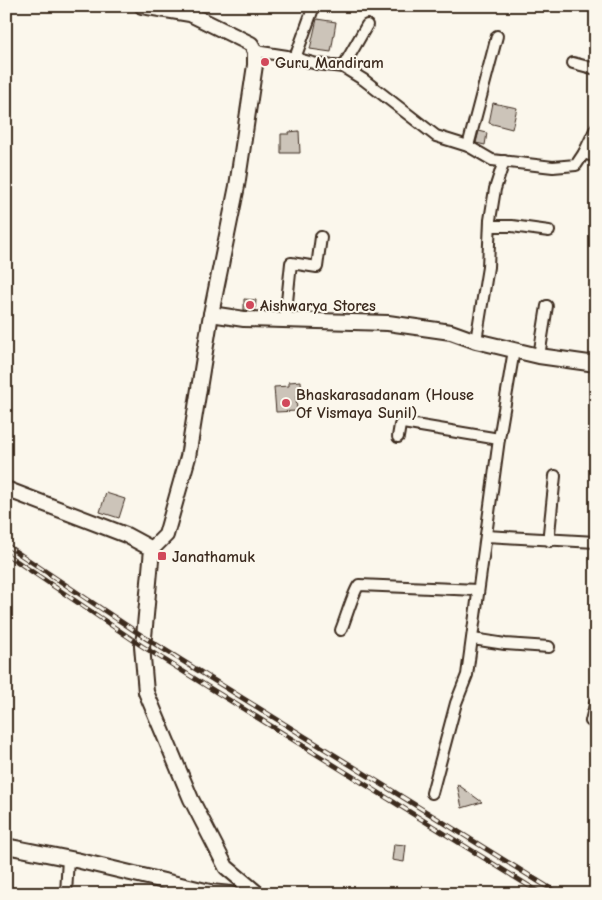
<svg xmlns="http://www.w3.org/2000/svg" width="602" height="900" viewBox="0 0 602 900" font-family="'Comic Neue',sans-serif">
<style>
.building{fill:#ccc4b9;stroke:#3b2a1e}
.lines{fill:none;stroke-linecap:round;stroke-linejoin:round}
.street-casing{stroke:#3b2a1e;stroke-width:14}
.secondary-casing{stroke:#3b2a1e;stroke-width:18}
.street{stroke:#fbf7ec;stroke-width:10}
.secondary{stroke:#fbf7ec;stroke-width:14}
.rail-casing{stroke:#3b2a1e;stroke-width:5}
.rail{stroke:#fbf7ec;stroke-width:3;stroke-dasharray:9;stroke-linecap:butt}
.poi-dot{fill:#d1495b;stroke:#fbf7ec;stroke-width:2}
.labels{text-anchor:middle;stroke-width:4;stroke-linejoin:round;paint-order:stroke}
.poi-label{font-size:16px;font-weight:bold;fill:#3b2a1e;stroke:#fbf7ec;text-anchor:start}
</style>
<rect width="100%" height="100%" fill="#fbf7ec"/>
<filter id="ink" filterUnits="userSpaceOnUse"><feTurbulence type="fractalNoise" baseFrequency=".02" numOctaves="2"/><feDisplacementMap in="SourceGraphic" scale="10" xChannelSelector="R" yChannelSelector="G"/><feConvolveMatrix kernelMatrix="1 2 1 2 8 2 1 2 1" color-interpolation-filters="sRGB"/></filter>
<g filter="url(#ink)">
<!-- building -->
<g class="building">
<path d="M 317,19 L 336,22 L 331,52 L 310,49 Z"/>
<path d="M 493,103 L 517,108 L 512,129 L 489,123 Z"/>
<path d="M 299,131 L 300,153 L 281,153 L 281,134 L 289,134 L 289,132 Z"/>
<path d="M 479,131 L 487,133 L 485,145 L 476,143 Z"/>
<path d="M 244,299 L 256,300 L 255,311 L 244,310 Z"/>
<path d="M 301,381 L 302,396 L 296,396 L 297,411 L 276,412 L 274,387 L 289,386 L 289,382 Z"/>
<path d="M 106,493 L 125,499 L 119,518 L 100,512 Z"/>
<path d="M 457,784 L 482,802 L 462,808 Z"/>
<path d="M 394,844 L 406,845 L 404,862 L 392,860 Z"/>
</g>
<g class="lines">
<!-- street casing -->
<g class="street-casing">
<g id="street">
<path d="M 255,51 L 287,56 L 317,64 L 343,67 L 364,80 L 436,136 L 468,146 L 492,160 L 553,167 L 576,165 L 584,153 L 596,157"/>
<path d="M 295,58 L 314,6"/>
<path d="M 573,63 L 596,69"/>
<path d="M 343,67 L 367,25"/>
<path d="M 468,146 L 497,36"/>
<path d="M 584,153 L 596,128"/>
<path d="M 490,226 L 512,226 L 549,231"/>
<path d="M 285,321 L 291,263 L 317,267 L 321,237"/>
<path d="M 476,341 L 488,267 L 490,220 L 495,189 L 504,161"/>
<path d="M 539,356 L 547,306"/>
<path d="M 398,437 L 400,425 L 403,423 L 499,439"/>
<path d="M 486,536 L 596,542"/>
<path d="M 550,541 L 549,533 L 555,476"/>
<path d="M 341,630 C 345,621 354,590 359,585 L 478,590"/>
<path d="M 473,639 L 505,644 L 549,647"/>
<path d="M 596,701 L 591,721 L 596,724"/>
<path d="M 432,793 L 456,703 L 467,675 L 499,439 L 514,350"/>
<path d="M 66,894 L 68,858"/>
</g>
</g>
<!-- secondary casing -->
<g class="secondary-casing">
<g id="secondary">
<path d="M 142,6 L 190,14 L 251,44 L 255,51 L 255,65 L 237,186 L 211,314 L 188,457 L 166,535 L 152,549"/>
<path d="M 211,314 L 244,319 L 388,323 L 451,332 L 476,341 L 539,356 L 596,364"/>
<path d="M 6,489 L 126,535 L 152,549 L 144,637 L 142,646 L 146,692 L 191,799 L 226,867 L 258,894"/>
<path d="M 6,846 L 76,860 L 210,892 L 231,894"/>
</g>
</g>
<!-- street -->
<use href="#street" class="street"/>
<!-- secondary -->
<use href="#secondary" class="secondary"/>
<!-- rail casing -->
<g class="rail-casing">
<g id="rail">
<path d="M 6,545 L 144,637 L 559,894"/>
<path d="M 6,554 L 142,646 L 542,894"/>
</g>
</g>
<!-- rail -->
<use href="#rail" class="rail"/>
</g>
</g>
<!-- markers -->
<g class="poi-dot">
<circle cx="265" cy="62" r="5"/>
<circle cx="250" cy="305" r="5"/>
<circle cx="286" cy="403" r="5"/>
<rect x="157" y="551" width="10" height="10" rx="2.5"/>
</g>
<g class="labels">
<!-- poi labels -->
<g class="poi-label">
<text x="275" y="68">Guru Mandiram</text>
<text x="260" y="311">Aishwarya Stores</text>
<text x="296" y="400">Bhaskarasadanam (House<tspan x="296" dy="18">Of Vismaya Sunil)</tspan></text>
<text x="172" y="562">Janathamuk</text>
</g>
</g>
<!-- margin -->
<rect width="602" height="900" fill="none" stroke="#fbf7ec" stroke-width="25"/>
<rect x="12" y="12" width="577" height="875" fill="none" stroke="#3b2a1e" stroke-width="2" filter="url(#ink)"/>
</svg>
